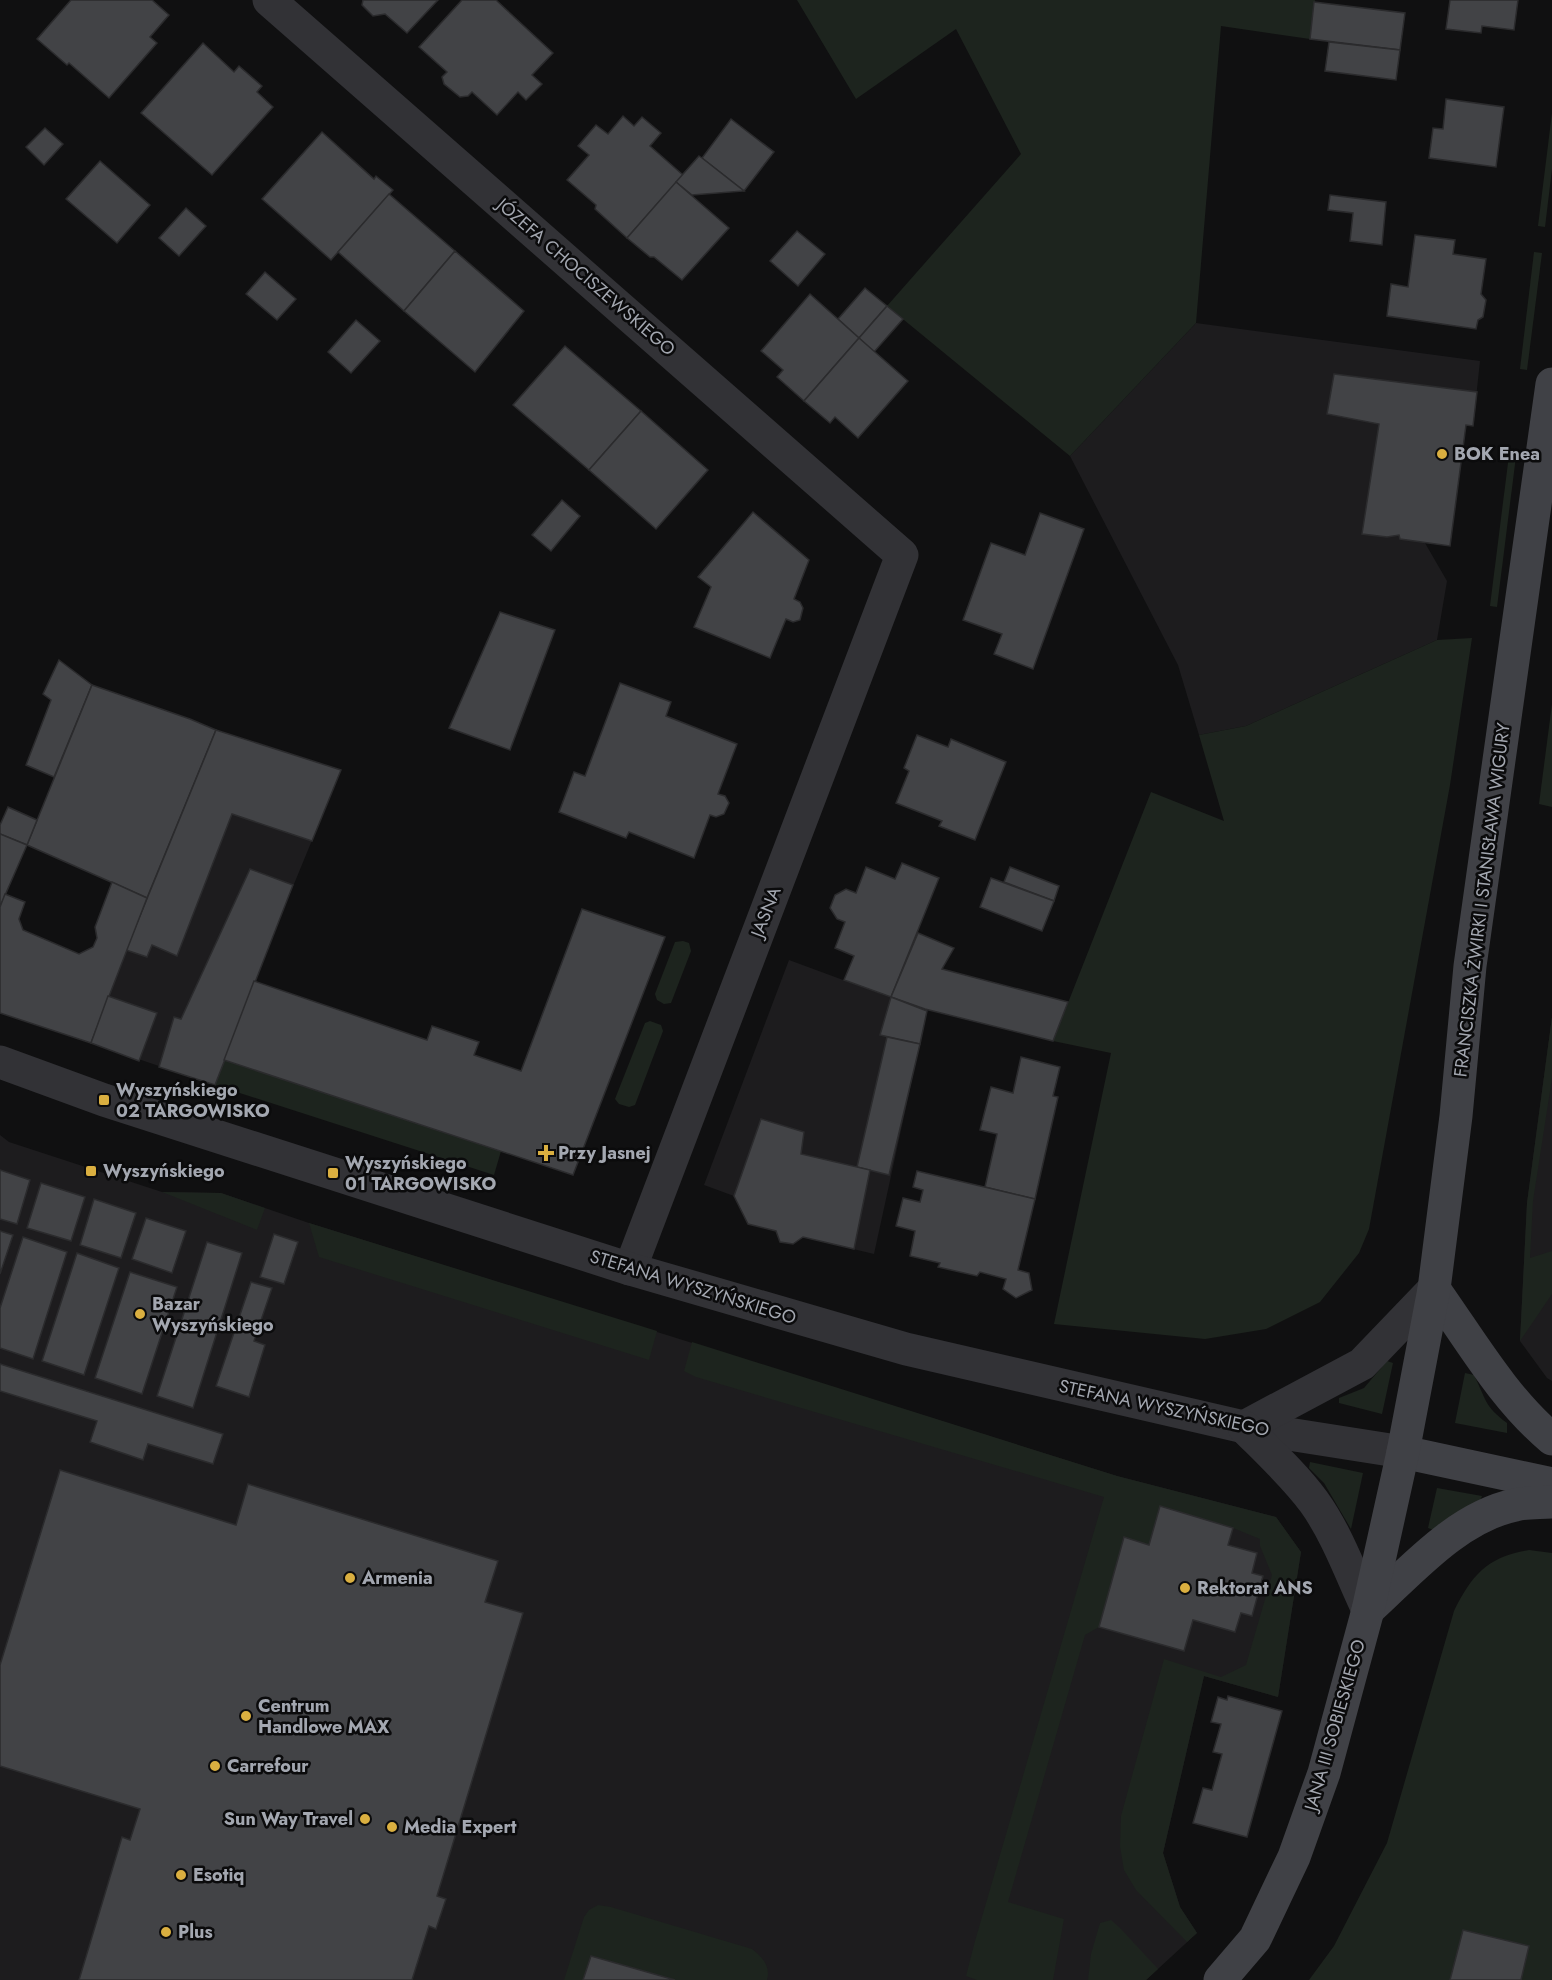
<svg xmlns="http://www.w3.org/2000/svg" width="1552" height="1980" viewBox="0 0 1552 1980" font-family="Jost,sans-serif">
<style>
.built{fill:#1d1c1e}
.green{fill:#1d241e}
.building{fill:#424346;stroke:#2b2b2d;stroke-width:1.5}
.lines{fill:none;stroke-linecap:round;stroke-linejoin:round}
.street{stroke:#323236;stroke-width:33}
.secondary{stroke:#404146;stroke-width:33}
.poi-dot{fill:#daaf40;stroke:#0b0b0c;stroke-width:2}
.labels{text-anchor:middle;stroke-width:5;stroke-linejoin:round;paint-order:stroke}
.street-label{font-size:18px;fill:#a3a7b0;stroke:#0b0b0c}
.poi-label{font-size:18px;font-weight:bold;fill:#a3a7b0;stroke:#0b0b0c;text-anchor:start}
</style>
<rect width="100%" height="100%" fill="#101011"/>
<!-- built -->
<g class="built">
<path d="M 1196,323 L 1480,361 L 1473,426 L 1466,425 L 1450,546 L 1425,543 L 1447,581 L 1437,640 L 1246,726 L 1199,735 L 1178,665 L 1070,456 Z"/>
<path d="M 216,730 L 341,770 L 254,981 L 215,1085 L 91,1043 L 126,950 Z"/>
<path d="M 789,960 L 927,1011 L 874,1254 L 803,1237 L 793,1244 L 780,1242 L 776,1231 L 748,1224 L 734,1196 L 704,1185 Z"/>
<path d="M 1552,1017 L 1552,1381 L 1547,1378 L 1520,1341 L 1527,1203 Z"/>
<path d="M 0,1135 L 9,1142 L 162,1192 L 221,1193 L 309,1223 L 1117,1476 L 1276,1517 L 1301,1552 L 1278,1697 L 1204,1676 L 1163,1853 L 1180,1907 L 1197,1933 L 1146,1980 L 0,1980 Z"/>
</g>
<!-- green -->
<g class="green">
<path d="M 797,0 L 1315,0 L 1310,39 L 1221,26 L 1196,323 L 1070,456 L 887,306 L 1021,154 L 956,29 L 856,99 Z"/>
<path d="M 1552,113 L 1552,169 L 1545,227 L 1538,226 Z"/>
<path d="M 1534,252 L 1542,253 L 1527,370 L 1520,369 Z"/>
<path d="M 1509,455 L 1516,456 L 1497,607 L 1490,606 Z"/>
<path d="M 1472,638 L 1450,785 L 1369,1229 L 1359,1253 L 1320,1302 L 1266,1329 L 1205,1339 L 1054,1324 L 1111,1053 L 1053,1041 L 1151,792 L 1224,821 L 1199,735 L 1246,726 L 1437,640 Z"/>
<path d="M 1552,704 L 1552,807 L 1539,804 Z"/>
<path d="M 683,941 L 689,943 L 691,951 L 671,1003 L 664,1004 L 657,1000 L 655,994 L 675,942 Z"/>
<path d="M 1552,1017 L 1552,1078 L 1533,1201 L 1530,1258 L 1552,1251 L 1552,1294 L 1520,1341 L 1527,1203 Z"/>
<path d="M 650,1021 L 661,1025 L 663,1031 L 635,1105 L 629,1107 L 619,1104 L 615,1099 L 645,1023 Z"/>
<path d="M 224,1060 L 501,1151 L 494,1175 L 215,1085 Z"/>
<path d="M 162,1192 L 221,1193 L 265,1208 L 257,1230 Z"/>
<path d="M 309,1223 L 657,1331 L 649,1360 L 319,1257 Z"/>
<path d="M 692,1342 L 1117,1476 L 1276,1517 L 1301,1552 L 1278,1697 L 1204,1676 L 1163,1853 L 1180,1907 L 1197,1933 L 1187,1942 L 1136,1890 L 1124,1870 L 1120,1846 L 1121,1816 L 1164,1659 L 1221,1677 L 1246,1665 L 1272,1575 L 1260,1546 L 1260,1539 L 1233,1528 L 1160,1506 L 1149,1545 L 1124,1538 L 1099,1627 L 1085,1635 L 1008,1902 L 1064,1919 L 1053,1980 L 977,1980 L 966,1976 L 975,1941 L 1104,1497 L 696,1377 L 684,1371 Z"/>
<path d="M 1387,1361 L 1393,1363 L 1382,1414 L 1339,1403 L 1339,1398 L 1364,1388 Z"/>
<path d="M 1465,1373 L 1474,1375 C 1486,1399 1484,1406 1507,1423 L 1507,1433 L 1455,1423 Z"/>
<path d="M 1310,1462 L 1363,1473 L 1351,1529 L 1324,1483 L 1309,1468 Z"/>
<path d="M 1437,1488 L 1482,1496 L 1480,1501 L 1434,1530 L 1428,1528 Z"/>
<path d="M 1529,1550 L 1552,1553 L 1552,1980 L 1309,1980 L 1334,1946 L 1387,1843 L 1454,1611 C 1472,1575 1487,1557 1529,1550 Z"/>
<path d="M 598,1905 L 611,1907 L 752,1949 C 762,1957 771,1966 767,1980 L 675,1980 L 591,1956 L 583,1980 L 564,1980 L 584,1917 L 589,1910 Z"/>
<path d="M 1111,1920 L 1120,1928 L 1158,1969 L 1146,1980 L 1088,1980 L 1091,1954 L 1100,1923 Z"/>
</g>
<!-- building -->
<g class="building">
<path d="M 71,0 L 152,0 L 169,15 L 150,37 L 157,43 L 109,98 L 69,63 L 67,65 L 37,39 Z"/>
<path d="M 363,0 L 438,0 L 407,33 L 385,14 L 373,16 L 362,5 Z"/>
<path d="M 462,0 L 496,0 L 553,53 L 532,75 L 542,84 L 526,100 L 518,92 L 497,115 L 472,92 L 468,96 L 460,97 L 444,84 L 442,77 L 447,72 L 419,47 Z"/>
<path d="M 1450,0 L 1518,0 L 1514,30 L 1482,26 L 1481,33 L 1446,29 Z"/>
<path d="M 1314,2 L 1405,13 L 1400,50 L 1310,39 Z"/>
<path d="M 1329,42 L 1400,50 L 1396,80 L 1325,71 Z"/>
<path d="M 203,43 L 234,72 L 239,66 L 262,86 L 257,92 L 273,107 L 212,175 L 141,113 Z"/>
<path d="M 1446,99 L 1504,107 L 1496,167 L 1429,158 L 1433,128 L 1443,129 Z"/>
<path d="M 623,116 L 634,126 L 642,117 L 661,133 L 650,146 L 683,175 L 627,238 L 595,209 L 596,205 L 567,180 L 589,155 L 578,146 L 596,125 L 608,134 Z"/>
<path d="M 731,119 L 774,152 L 744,191 L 702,158 Z"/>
<path d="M 45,128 L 63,144 L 44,165 L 26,147 Z"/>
<path d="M 322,132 L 374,179 L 376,176 L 393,190 L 331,260 L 262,199 Z"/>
<path d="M 699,156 L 702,158 L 744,191 L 692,195 L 676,182 Z"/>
<path d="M 100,161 L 150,205 L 117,243 L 66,199 Z"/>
<path d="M 676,182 L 729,228 L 682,280 L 654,257 L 650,257 L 627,238 Z"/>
<path d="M 389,194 L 455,251 L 404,311 L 338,252 Z"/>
<path d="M 1330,195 L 1386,202 L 1382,245 L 1350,241 L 1353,213 L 1328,210 Z"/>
<path d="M 186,208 L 206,226 L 179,256 L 159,238 Z"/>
<path d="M 797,231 L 825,254 L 798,286 L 770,261 Z"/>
<path d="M 1415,235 L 1455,240 L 1453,254 L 1486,259 L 1481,294 L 1486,300 L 1483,317 L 1478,320 L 1476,329 L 1387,316 L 1391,284 L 1408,287 Z"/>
<path d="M 455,251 L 524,311 L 475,372 L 404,311 Z"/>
<path d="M 265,272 L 296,299 L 277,320 L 246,294 Z"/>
<path d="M 865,288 L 887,306 L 859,338 L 838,319 Z"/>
<path d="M 810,294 L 859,338 L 804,401 L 777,377 L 783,370 L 761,351 Z"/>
<path d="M 887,306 L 903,319 L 874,352 L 859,338 Z"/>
<path d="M 356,320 L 380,341 L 351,373 L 328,352 Z"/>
<path d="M 859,338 L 908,381 L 858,438 L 835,417 L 830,423 L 804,401 Z"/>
<path d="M 565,346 L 641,411 L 589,470 L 513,405 Z"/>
<path d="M 1334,374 L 1477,392 L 1473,426 L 1466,425 L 1450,546 L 1400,539 L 1399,535 L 1387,537 L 1362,534 L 1379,424 L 1327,414 Z"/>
<path d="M 641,411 L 708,470 L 656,529 L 589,470 Z"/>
<path d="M 562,500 L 580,516 L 551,551 L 532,535 Z"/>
<path d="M 753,512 L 809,560 L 794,599 L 800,602 L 803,608 L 800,620 L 793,622 L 786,619 L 770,658 L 694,627 L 711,587 L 698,577 Z"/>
<path d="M 1040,513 L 1084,529 L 1033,669 L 994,654 L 1002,634 L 963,620 L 991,543 L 1025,555 Z"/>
<path d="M 500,612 L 555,630 L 510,750 L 449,728 Z"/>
<path d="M 59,660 L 92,685 L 54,777 L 26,765 L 51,700 L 43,694 Z"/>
<path d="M 620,683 L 671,702 L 666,716 L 737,744 L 718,794 L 725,796 L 729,803 L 724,814 L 716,817 L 710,815 L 694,858 L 629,832 L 626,838 L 559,812 L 574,772 L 585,776 Z"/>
<path d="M 92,685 L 190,719 L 216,730 L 147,898 L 27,845 Z"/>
<path d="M 216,730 L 341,770 L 312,841 L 232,814 L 177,956 L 152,945 L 147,957 L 126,950 Z"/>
<path d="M 917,735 L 948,747 L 951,739 L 1006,762 L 975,840 L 939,826 L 942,821 L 896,803 L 909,771 L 904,768 Z"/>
<path d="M 8,807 L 37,820 L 27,845 L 0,834 L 0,825 Z"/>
<path d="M 0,834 L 27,845 L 0,907 Z"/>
<path d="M 902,863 L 939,878 L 891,997 L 844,980 L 854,956 L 835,948 L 845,922 L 837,919 L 830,908 L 835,895 L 846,889 L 856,893 L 866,867 L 895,879 Z"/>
<path d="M 1010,867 L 1059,886 L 1054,901 L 1004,882 Z"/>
<path d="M 250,869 L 293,885 L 215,1085 L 159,1067 L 174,1017 L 181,1019 Z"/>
<path d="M 991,878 L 1054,901 L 1042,931 L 980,907 Z"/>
<path d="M 112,882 L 147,898 L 91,1043 L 0,1013 L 0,907 L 5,894 L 25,902 L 19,919 L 23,930 L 79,954 L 93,947 L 97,938 L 95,927 Z"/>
<path d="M 582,909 L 665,937 L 573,1175 L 224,1060 L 254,981 L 427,1040 L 432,1026 L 479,1042 L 474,1055 L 521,1071 Z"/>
<path d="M 918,933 L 954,948 L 942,969 L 1068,1002 L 1053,1041 L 925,1009 L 891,997 Z"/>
<path d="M 108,996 L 157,1013 L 139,1061 L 91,1043 Z"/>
<path d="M 891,997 L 927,1011 L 920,1044 L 880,1035 Z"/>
<path d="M 887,1037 L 920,1044 L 889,1175 L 857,1167 Z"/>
<path d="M 1021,1057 L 1060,1067 L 1053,1096 L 1058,1097 L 1035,1199 L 985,1187 L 997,1134 L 980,1130 L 991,1087 L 1013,1093 Z"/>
<path d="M 761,1119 L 804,1132 L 801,1154 L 870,1170 L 854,1249 L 803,1237 L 793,1244 L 780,1242 L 776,1231 L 748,1224 L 734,1196 Z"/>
<path d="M 0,1170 L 30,1180 L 17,1224 L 0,1219 Z"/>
<path d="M 917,1171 L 1035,1199 L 1018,1270 L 1029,1273 L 1032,1290 L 1016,1298 L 1003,1289 L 1006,1279 L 980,1272 L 977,1276 L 938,1267 L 940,1263 L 910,1256 L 915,1231 L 896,1226 L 903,1198 L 920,1202 L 923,1190 L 913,1187 Z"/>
<path d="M 41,1183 L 85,1197 L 71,1241 L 27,1228 Z"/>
<path d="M 94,1199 L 136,1213 L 121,1258 L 80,1245 Z"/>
<path d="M 146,1218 L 186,1231 L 172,1273 L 132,1259 Z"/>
<path d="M 0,1231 L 13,1235 L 0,1274 Z"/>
<path d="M 274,1234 L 298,1242 L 284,1284 L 260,1277 Z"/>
<path d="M 23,1237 L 67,1252 L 33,1359 L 0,1348 L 0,1308 Z"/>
<path d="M 207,1242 L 242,1253 L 193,1408 L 157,1396 Z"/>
<path d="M 77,1253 L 119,1268 L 84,1375 L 42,1361 Z"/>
<path d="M 130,1272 L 177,1287 L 142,1394 L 95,1378 Z"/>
<path d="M 251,1282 L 272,1288 L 254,1341 L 265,1345 L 249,1397 L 216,1386 Z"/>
<path d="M 0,1364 L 223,1434 L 213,1464 L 148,1444 L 143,1460 L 90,1442 L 97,1421 L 0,1391 Z"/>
<path d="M 60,1470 L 236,1525 L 248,1484 L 498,1561 L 485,1602 L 523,1613 L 437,1896 L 446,1899 L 436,1929 L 429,1926 L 412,1980 L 79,1980 L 122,1837 L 130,1840 L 140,1809 L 0,1766 L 0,1665 Z"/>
<path d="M 1160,1506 L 1233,1528 L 1228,1545 L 1257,1553 L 1252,1573 L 1263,1576 L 1252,1616 L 1241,1613 L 1235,1632 L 1193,1620 L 1184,1651 L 1099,1627 L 1124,1537 L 1149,1545 Z"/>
<path d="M 1228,1696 L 1282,1711 L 1247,1837 L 1193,1823 L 1203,1788 L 1212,1790 L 1222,1754 L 1213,1752 L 1221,1724 L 1211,1722 L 1218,1697 L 1227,1700 Z"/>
<path d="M 1463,1930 L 1529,1946 L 1521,1980 L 1450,1980 Z"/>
<path d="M 591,1956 L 675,1980 L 583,1980 Z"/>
</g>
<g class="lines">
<!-- street -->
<g class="street">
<path d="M 269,0 L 902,555 L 630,1269"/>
<path d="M 0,1062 L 104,1100 L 630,1269 L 906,1349 L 1244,1427 L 1403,1452"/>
<path d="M 1244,1427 L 1362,1364 L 1434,1289"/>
<path d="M 1244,1427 C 1268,1451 1294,1475 1314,1502 C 1337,1534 1351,1574 1368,1610"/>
</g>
<!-- secondary -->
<g class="secondary">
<path d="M 1434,1289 C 1471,1341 1504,1399 1552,1439"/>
<path d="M 1403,1452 L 1552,1484"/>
<path d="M 1368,1610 C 1410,1572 1457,1517 1515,1505 C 1526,1502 1540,1503 1552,1502"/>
<path d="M 1220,1980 L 1255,1939 L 1294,1857 L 1324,1773 L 1368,1610 L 1403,1452 L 1434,1289 L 1456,1116 L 1470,966 L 1552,384"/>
</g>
</g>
<!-- markers -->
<g class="poi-dot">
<circle cx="1442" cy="454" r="6"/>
<rect x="98" y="1094" width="12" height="12" rx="3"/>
<path d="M543 1144h6v6h6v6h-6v6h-6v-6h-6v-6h6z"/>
<rect x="85" y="1165" width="12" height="12" rx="3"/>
<rect x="327" y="1167" width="12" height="12" rx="3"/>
<circle cx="140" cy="1314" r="6"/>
<circle cx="350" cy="1578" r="6"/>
<circle cx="1185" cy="1588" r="6"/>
<circle cx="246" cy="1716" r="6"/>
<circle cx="215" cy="1766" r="6"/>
<circle cx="365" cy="1819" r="6"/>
<circle cx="392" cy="1827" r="6"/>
<circle cx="181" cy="1875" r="6"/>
<circle cx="166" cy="1932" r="6"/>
</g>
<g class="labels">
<!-- street labels -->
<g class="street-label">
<text transform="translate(586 277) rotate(41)" y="6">JÓZEFA CHOCISZEWSKIEGO</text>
<text transform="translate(1482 900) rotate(-83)" y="6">FRANCISZKA ŻWIRKI I STANISŁAWA WIGURY</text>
<text transform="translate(766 912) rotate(-69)" y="6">JASNA</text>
<text transform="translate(693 1287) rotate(17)" y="6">STEFANA WYSZYŃSKIEGO</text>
<text transform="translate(1164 1408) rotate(12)" y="6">STEFANA WYSZYŃSKIEGO</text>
<text transform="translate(1335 1725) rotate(-74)" y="6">JANA III SOBIESKIEGO</text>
</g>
<!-- poi labels -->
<g class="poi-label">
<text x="1454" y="460">BOK Enea</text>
<text x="116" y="1096">Wyszyńskiego<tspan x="116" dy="21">02 TARGOWISKO</tspan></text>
<text x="558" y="1159">Przy Jasnej</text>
<text x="345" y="1169">Wyszyńskiego<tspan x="345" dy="21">01 TARGOWISKO</tspan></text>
<text x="103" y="1177">Wyszyńskiego</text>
<text x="152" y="1310">Bazar<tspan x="152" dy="21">Wyszyńskiego</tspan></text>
<text x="362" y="1584">Armenia</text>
<text x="1197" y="1594">Rektorat ANS</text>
<text x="258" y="1712">Centrum<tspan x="258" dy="21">Handlowe MAX</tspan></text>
<text x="227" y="1772">Carrefour</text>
<text x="353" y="1825" text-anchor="end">Sun Way Travel</text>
<text x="404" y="1833">Media Expert</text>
<text x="193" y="1881">Esotiq</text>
<text x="178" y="1938">Plus</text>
</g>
</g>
</svg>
